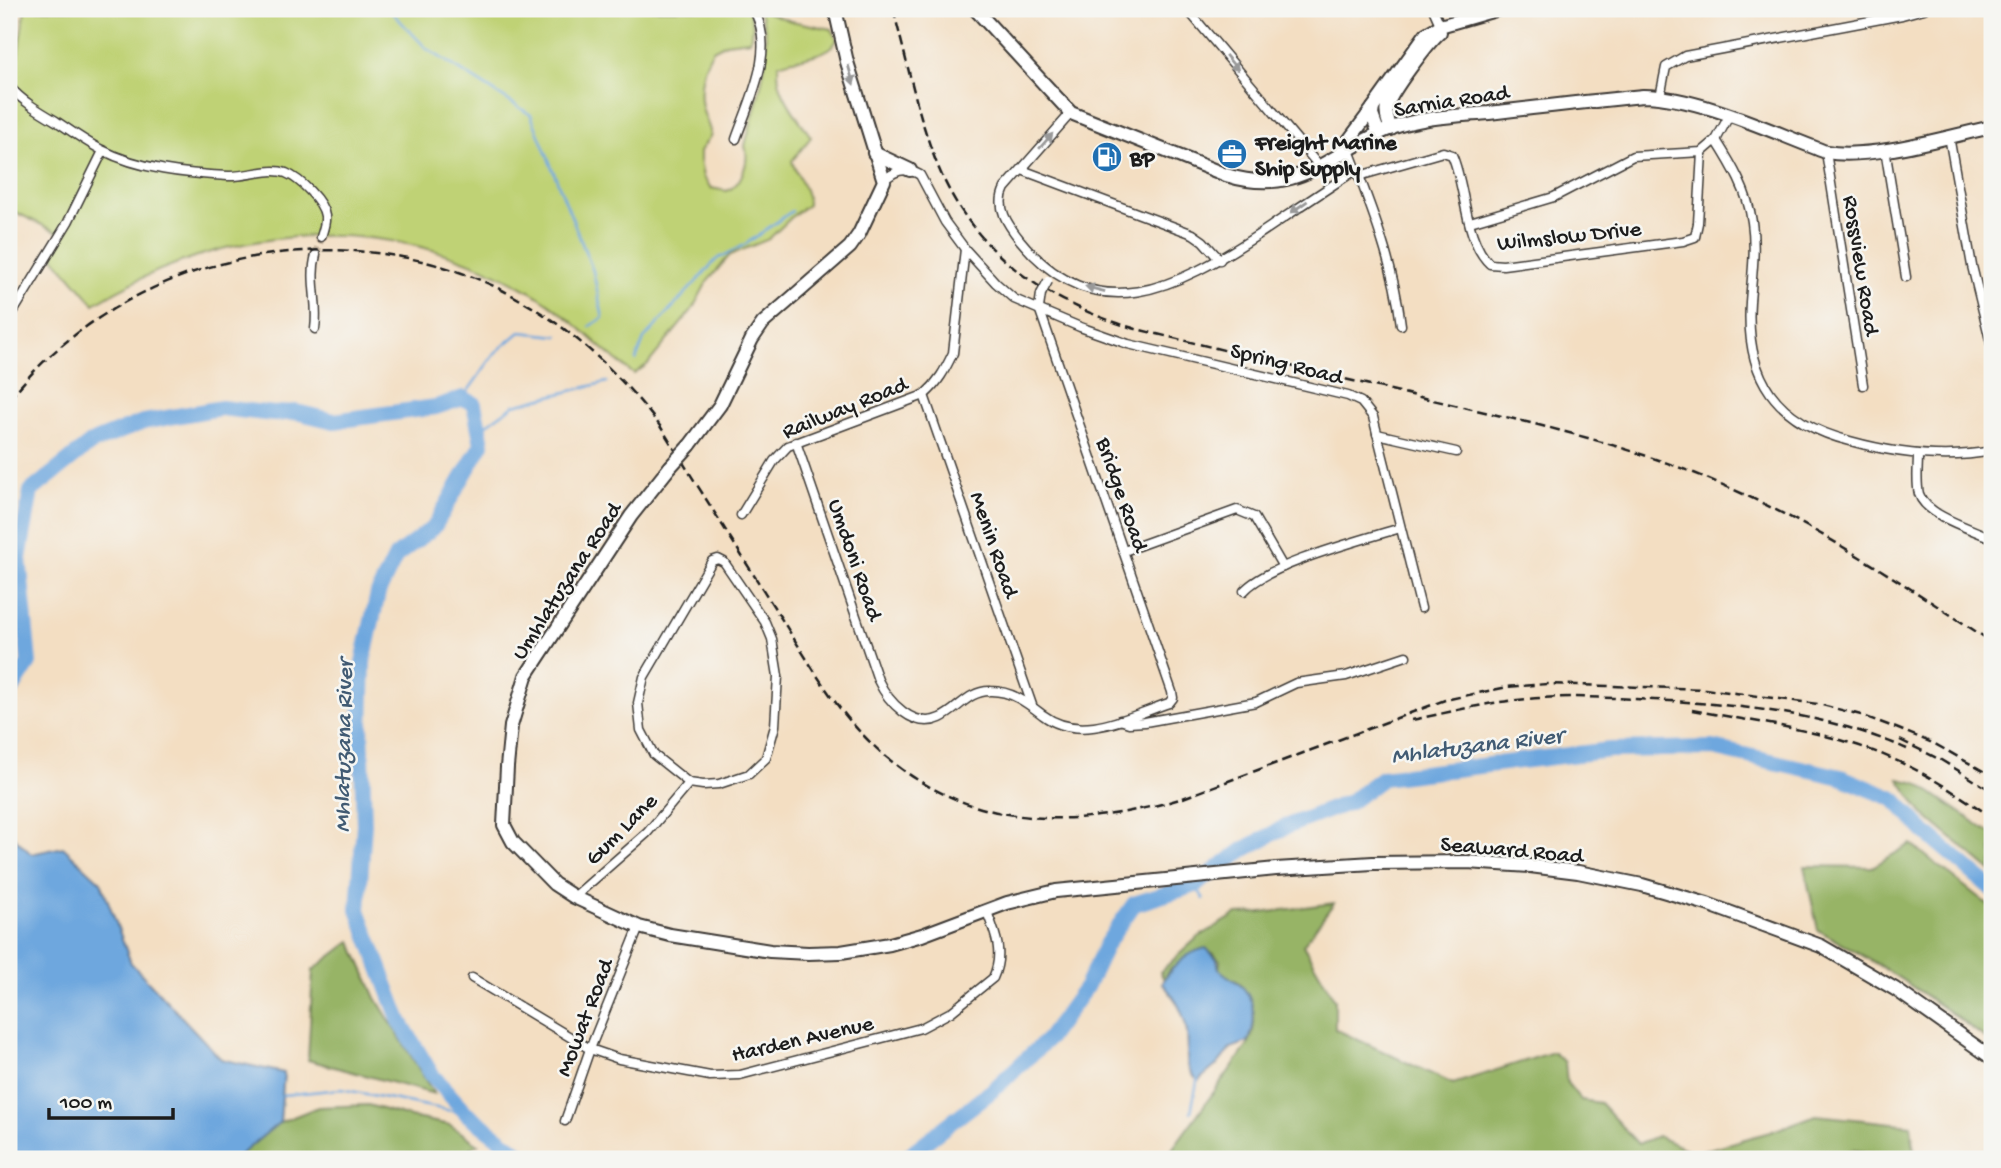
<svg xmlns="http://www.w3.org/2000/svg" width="2001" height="1168" viewBox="0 0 2001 1168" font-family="'Gochi Hand',sans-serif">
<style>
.green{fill:#bfd275;stroke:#6e7748;stroke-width:2}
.forest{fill:#97b466;stroke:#5a6841;stroke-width:2}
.water{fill:#6ea7de;stroke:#45627d;stroke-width:2}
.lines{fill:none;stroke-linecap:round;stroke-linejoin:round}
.stream{stroke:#6ea7de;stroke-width:2.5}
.river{stroke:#6ea7de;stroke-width:16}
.street-tunnel{stroke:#c8b7a1;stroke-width:8;stroke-dasharray:8 4;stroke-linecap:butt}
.street-casing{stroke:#3c3935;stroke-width:11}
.secondary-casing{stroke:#3c3935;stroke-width:16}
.street{stroke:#fff;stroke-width:8}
.secondary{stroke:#fff;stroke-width:12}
.rail{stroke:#1c1c1c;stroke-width:2.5;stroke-dasharray:10 5;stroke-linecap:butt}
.street-bridge-casing{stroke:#3c3935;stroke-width:11;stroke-linecap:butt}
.secondary-bridge-casing{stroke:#3c3935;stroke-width:16;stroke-linecap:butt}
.street-bridge{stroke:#fff;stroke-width:8}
.secondary-bridge{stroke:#fff;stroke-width:12}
.oneway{fill:#999}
.labels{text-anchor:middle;stroke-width:5;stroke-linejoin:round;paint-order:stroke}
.street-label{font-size:23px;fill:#1c1c1c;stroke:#f6f6f2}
.poi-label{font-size:23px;font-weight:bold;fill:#1c1c1c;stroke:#f6f6f2;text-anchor:start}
.water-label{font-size:24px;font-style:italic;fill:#415b73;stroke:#f6f6f2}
</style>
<rect width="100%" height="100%" fill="#f6f6f2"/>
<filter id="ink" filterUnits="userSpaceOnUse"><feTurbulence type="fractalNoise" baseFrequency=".0143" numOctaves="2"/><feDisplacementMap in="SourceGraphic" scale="14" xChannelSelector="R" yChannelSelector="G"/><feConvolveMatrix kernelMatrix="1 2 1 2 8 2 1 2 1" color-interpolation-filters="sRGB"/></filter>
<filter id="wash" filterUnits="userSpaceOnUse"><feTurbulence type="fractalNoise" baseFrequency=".00686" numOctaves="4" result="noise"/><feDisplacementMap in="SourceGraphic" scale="28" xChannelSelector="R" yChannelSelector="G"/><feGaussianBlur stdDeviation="1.57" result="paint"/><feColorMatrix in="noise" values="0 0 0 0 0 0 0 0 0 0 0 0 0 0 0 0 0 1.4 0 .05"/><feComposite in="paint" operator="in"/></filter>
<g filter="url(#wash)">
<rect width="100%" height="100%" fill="#f3dec2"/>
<!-- green -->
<path class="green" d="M 25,9 L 748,9 L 753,25 L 750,40 L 726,43 L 713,50 C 703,66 698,88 702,107 C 704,117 709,124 711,135 L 700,151 L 700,160 L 703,177 L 711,188 L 727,191 C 742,184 750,161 745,146 C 754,107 779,46 758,9 L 791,21 L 832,29 L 837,39 C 832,57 795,57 779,64 C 773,89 798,117 811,137 L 792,161 C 796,175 809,191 808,205 L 796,213 L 769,239 L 730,255 L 707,282 L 692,310 L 648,364 L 634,374 C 601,350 574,319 539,297 C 397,210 233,219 94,304 L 52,255 L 63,235 L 9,209 L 9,88 L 16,82 L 15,73 Z"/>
<!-- forest -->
<g class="forest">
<path d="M 1899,779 L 1917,783 L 1992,834 L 1992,872 L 1922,813 Z"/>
<path d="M 1911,844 L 1992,908 L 1992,1043 C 1936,1001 1879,963 1818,930 L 1804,866 L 1872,867 Z"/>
<path d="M 1334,903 L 1303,945 L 1335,1000 L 1335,1029 L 1453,1084 L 1553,1052 L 1565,1062 L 1567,1083 L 1581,1100 L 1600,1103 L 1638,1144 L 1657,1136 L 1695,1153 L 1770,1132 L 1816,1115 L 1911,1125 L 1915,1158 L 1852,1150 L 1839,1159 L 1165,1159 L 1248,1045 C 1257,1026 1257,1009 1245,991 C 1244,989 1240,983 1238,982 C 1231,977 1225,977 1219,970 L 1220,960 L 1213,953 L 1204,952 L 1170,969 L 1164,979 L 1160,972 L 1197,938 L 1237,914 L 1261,913 Z"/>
<path d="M 351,941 L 376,998 L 434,1094 L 308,1060 L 313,970 Z"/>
<path d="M 368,1105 L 410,1117 L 450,1125 L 478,1144 L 451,1159 L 235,1159 L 280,1122 L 318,1107 Z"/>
</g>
<!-- water -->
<g class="water">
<path d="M 9,832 L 31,854 L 63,847 L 101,882 L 131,963 L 221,1059 L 284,1073 L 280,1122 L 235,1159 L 9,1159 Z"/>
<path d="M 1206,948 L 1217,959 L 1219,969 C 1225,975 1231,978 1238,983 C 1256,997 1257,1023 1248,1042 L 1231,1048 L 1218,1064 L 1198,1081 C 1180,1063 1190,1054 1187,1033 C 1185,1014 1175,997 1162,983 C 1172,967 1187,952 1206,948 Z"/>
</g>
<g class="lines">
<!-- stream -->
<g class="stream">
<path d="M 389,9 L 427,49 L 531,115 L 593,271 L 603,318 L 590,326"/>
<path d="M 636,360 L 644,339 L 717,259 L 746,244 L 792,211"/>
<path d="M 463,398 L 495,353 L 520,332 L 558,336"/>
<path d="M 479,430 L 514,405 L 607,382"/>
<path d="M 1195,885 L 1204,899"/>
<path d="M 283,1095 L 341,1089 L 467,1114"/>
<path d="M 1191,1112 L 1198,1077"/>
</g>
<!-- river -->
<g class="river">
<path d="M 9,694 L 29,663 L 19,558 L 31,491 L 91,443 L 143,422 L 221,408 L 274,414 L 296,412 L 334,421 L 436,407 L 463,398 L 474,404 L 482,444 L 434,527 L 396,556 L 378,593 L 363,662 L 361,726 L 364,824 L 358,910 L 400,1021 L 432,1075 L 467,1114 L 527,1159"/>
<path d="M 907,1159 L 915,1150 L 993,1090 L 1048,1039 L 1086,987 L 1107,943 L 1134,904 L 1195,885 L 1243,850 L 1285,827 L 1350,802 L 1382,778 L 1610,750 L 1713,748 L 1841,777 L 1894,799 L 1925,832 L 1992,889"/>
</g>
</g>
</g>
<g filter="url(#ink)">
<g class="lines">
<!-- street-tunnel -->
<path class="street-tunnel" d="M 316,255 L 321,237"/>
<!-- street casing -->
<g class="street-casing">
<g id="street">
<path d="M 1187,9 L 1320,167"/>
<path d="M 1433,9 L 1441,27"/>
<path d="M 9,86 C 22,101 39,111 56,121 C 71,131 86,142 102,150 C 139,169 186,174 228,176 C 247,177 269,167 286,173 C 300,179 323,201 325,216 C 326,223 323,230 321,237"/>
<path d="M 1660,97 L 1666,67 L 1685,56 L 1902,15 L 1924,9"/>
<path d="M 1071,113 L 1005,188 C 995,207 1008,225 1020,240 C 1095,332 1178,287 1258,235 C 1291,213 1323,191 1356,170"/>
<path d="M 1949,136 L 1972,266 L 1992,348"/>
<path d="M 736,139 C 750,99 777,48 753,9"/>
<path d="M 1716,140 C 1732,165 1748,192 1752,222 C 1756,249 1752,275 1750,302 C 1745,378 1776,422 1850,441 C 1897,454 1944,460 1992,451"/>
<path d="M 1885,149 L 1906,277"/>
<path d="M 1349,150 C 1371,206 1394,265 1401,325"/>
<path d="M 1826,152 L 1863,385"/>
<path d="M 1022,170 L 1193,234 L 1203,241 L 1220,260"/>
<path d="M 1359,176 L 1443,152 L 1452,155 C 1466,186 1464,240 1490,264 L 1503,265 L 1683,241 L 1695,237 L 1698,223 L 1702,152"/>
<path d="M 884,181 C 894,170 907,167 920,175 L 945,222 L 965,249 L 996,283 L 1014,299 L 1080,327 L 1128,344 L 1348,396 L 1361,402 L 1373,417 L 1421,608"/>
<path d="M 1470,222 L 1554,197 L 1633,156 L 1702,152 L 1716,140 L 1729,116"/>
<path d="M 9,319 L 68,222 L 103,151"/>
<path d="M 315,329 C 319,304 309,279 316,255"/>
<path d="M 924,395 L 1032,705"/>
<path d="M 1377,434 L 1456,452"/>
<path d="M 796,442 L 878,680 C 888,702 914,730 940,718 C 958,710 969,690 991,691 C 1012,691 1027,703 1043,715 C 1081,744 1130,716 1169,703 L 1173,698 L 1172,692 L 1039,308 L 1041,294"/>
<path d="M 1918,455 C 1918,468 1916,482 1919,494 C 1926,516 1972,529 1992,538"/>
<path d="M 741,515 L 774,461 L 788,446 L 924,395 C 938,383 945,370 953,353 L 965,249"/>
<path d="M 1124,551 L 1237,510 L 1254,517 L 1283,567"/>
<path d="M 718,559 L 724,562 L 765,622 L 772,639 L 778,676 L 775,726 L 766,758 L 749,774 L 719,784 L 703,785 L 689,783 L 654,755 L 641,730 L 638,703 L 644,677 L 712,561 Z"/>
<path d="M 1244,591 C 1268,564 1362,540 1400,528"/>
<path d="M 1120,720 L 1129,723 L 1145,722 L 1256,702 L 1296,683 L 1346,676 L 1406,656"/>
<path d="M 574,897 L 647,833 L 689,783"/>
<path d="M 472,978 L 590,1049 L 619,1059 L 710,1076 L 740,1075 L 921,1028 L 951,1012 L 993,978 C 1004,954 996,935 987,912"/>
<path d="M 565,1121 L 590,1049 L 639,927"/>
</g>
</g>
<!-- secondary casing -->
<g class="secondary-casing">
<g id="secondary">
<path d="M 975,9 L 1071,113 L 1226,175 C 1300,198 1327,154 1389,129 C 1421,117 1455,116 1489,113 C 1540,107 1592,101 1643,96 C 1700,97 1772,132 1826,152 C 1871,160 1945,137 1992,127"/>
<path d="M 1391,129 C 1388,121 1385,114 1387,106 C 1390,93 1429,41 1440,32"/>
<path d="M 1379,134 L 1372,115 L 1373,108 L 1426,34 L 1440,26 L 1499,9"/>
<path d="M 1340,152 L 1373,108"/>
<path d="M 874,153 L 910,170"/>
<path d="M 690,445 L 720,405 L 752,339 L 763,323 L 850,247 L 859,234 L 884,181 L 847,62 L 835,9"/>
<path d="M 670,467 L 631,516 L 526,676 L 511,726 L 507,767 L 504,825 L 513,842 L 554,884 L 574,897 L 639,927 L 670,935 L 770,951 L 808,953 L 841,952 L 890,944 L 922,935 L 1007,903 L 1056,891 L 1276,869 L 1373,863 L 1467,862 L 1530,866 L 1578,872 L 1642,885 L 1707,904 L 1821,946 L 1895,989 L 1992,1058"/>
</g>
</g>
<!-- street -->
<use href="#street" class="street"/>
<!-- secondary -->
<use href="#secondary" class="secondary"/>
<!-- rail -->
<g class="rail">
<path d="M 893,9 C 907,60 917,114 937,164 C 973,253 1047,303 1136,329 C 1232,352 1328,375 1424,398 C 1515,419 1607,439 1694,473 C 1802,515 1896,579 1992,642"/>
<path d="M 9,400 C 122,256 336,209 500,289 C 564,321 616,369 660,426 L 818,677 C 832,698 846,718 864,736 C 953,829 1068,833 1183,798 L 1445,700 L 1507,687 L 1547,684 L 1705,689 L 1818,704 L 1861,715 L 1896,728 L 1935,744 L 1992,776"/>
<path d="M 1692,710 C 1760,723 1832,731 1895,760 C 1930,775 1961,797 1992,817"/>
<path d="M 1412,720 C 1450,712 1488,702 1527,699 C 1569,695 1611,698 1654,700 C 1742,705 1826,713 1907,749"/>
<path d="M 1900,740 L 1941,760 L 1992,791"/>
</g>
<!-- street-bridge casing -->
<g class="street-bridge-casing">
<path id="street-bridge" d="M 1041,294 L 1048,281"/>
</g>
<!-- secondary-bridge casing -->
<g class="secondary-bridge-casing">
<path id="secondary-bridge" d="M 670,467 L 690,445"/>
</g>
<!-- street-bridge -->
<use href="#street-bridge" class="street-bridge"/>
<!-- secondary-bridge -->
<use href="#secondary-bridge" class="secondary-bridge"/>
</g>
<!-- one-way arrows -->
<defs><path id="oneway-solid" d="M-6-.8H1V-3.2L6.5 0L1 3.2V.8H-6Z" transform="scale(1.75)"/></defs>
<g class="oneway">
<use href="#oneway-solid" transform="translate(1232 63) rotate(50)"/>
<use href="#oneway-solid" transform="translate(851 75) rotate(74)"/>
<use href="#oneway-solid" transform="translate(1046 141) rotate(-49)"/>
<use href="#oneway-solid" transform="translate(1299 207) rotate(145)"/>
<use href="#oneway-solid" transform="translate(1095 289) rotate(-165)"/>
</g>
</g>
<!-- icons -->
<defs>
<g id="office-disc" transform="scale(1.575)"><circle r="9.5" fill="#1f6fb2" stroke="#f6f6f2"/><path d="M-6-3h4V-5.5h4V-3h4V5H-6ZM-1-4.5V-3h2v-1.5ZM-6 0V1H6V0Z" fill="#fff"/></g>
<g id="fuel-disc" transform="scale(1.575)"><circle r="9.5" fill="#1f6fb2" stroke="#f6f6f2"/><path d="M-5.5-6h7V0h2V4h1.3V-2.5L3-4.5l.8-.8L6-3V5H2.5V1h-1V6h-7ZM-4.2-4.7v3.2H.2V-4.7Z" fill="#fff"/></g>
</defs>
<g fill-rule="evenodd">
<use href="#office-disc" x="1232" y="154"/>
<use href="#fuel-disc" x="1107" y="157"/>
</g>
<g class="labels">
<!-- street labels -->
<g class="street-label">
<text transform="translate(1451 99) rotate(-9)" y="8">Sarnia Road</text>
<text transform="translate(1569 234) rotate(-6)" y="8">Wilmslow Drive</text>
<text transform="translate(1863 265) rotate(81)" y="8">Rossview Road</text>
<text transform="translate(1287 362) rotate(14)" y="8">Spring Road</text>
<text transform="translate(844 406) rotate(-22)" y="8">Railway Road</text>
<text transform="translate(1124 494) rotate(71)" y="8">Bridge Road</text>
<text transform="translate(996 544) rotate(71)" y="8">Menin Road</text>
<text transform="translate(857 559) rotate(71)" y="8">Umdoni Road</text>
<text transform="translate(565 580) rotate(-57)" y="8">Umhlatuzana Road</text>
<text transform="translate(620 828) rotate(-45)" y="8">Gum Lane</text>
<text transform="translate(1512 848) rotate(5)" y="8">Seaward Road</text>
<text transform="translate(583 1017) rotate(-69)" y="8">Mowat Road</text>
<text transform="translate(802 1037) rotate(-13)" y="8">Harden Avenue</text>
</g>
<!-- poi labels -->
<g class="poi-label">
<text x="1255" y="149">Freight Marine<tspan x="1255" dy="26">Ship Supply</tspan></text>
<text x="1130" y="165">BP</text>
</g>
<!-- water labels -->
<g class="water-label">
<text transform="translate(1477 744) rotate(-7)" y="8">Mhlatuzana River</text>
<text transform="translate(342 746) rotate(-89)" y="8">Mhlatuzana River</text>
</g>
</g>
<!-- margin -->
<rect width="2001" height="1168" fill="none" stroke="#f6f6f2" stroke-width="35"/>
<!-- scale -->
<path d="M49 1108v10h124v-10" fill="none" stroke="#1c1c1c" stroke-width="3.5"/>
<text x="60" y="1108" font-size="21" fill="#1c1c1c" stroke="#f6f6f2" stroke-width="5" paint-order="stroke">100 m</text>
</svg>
